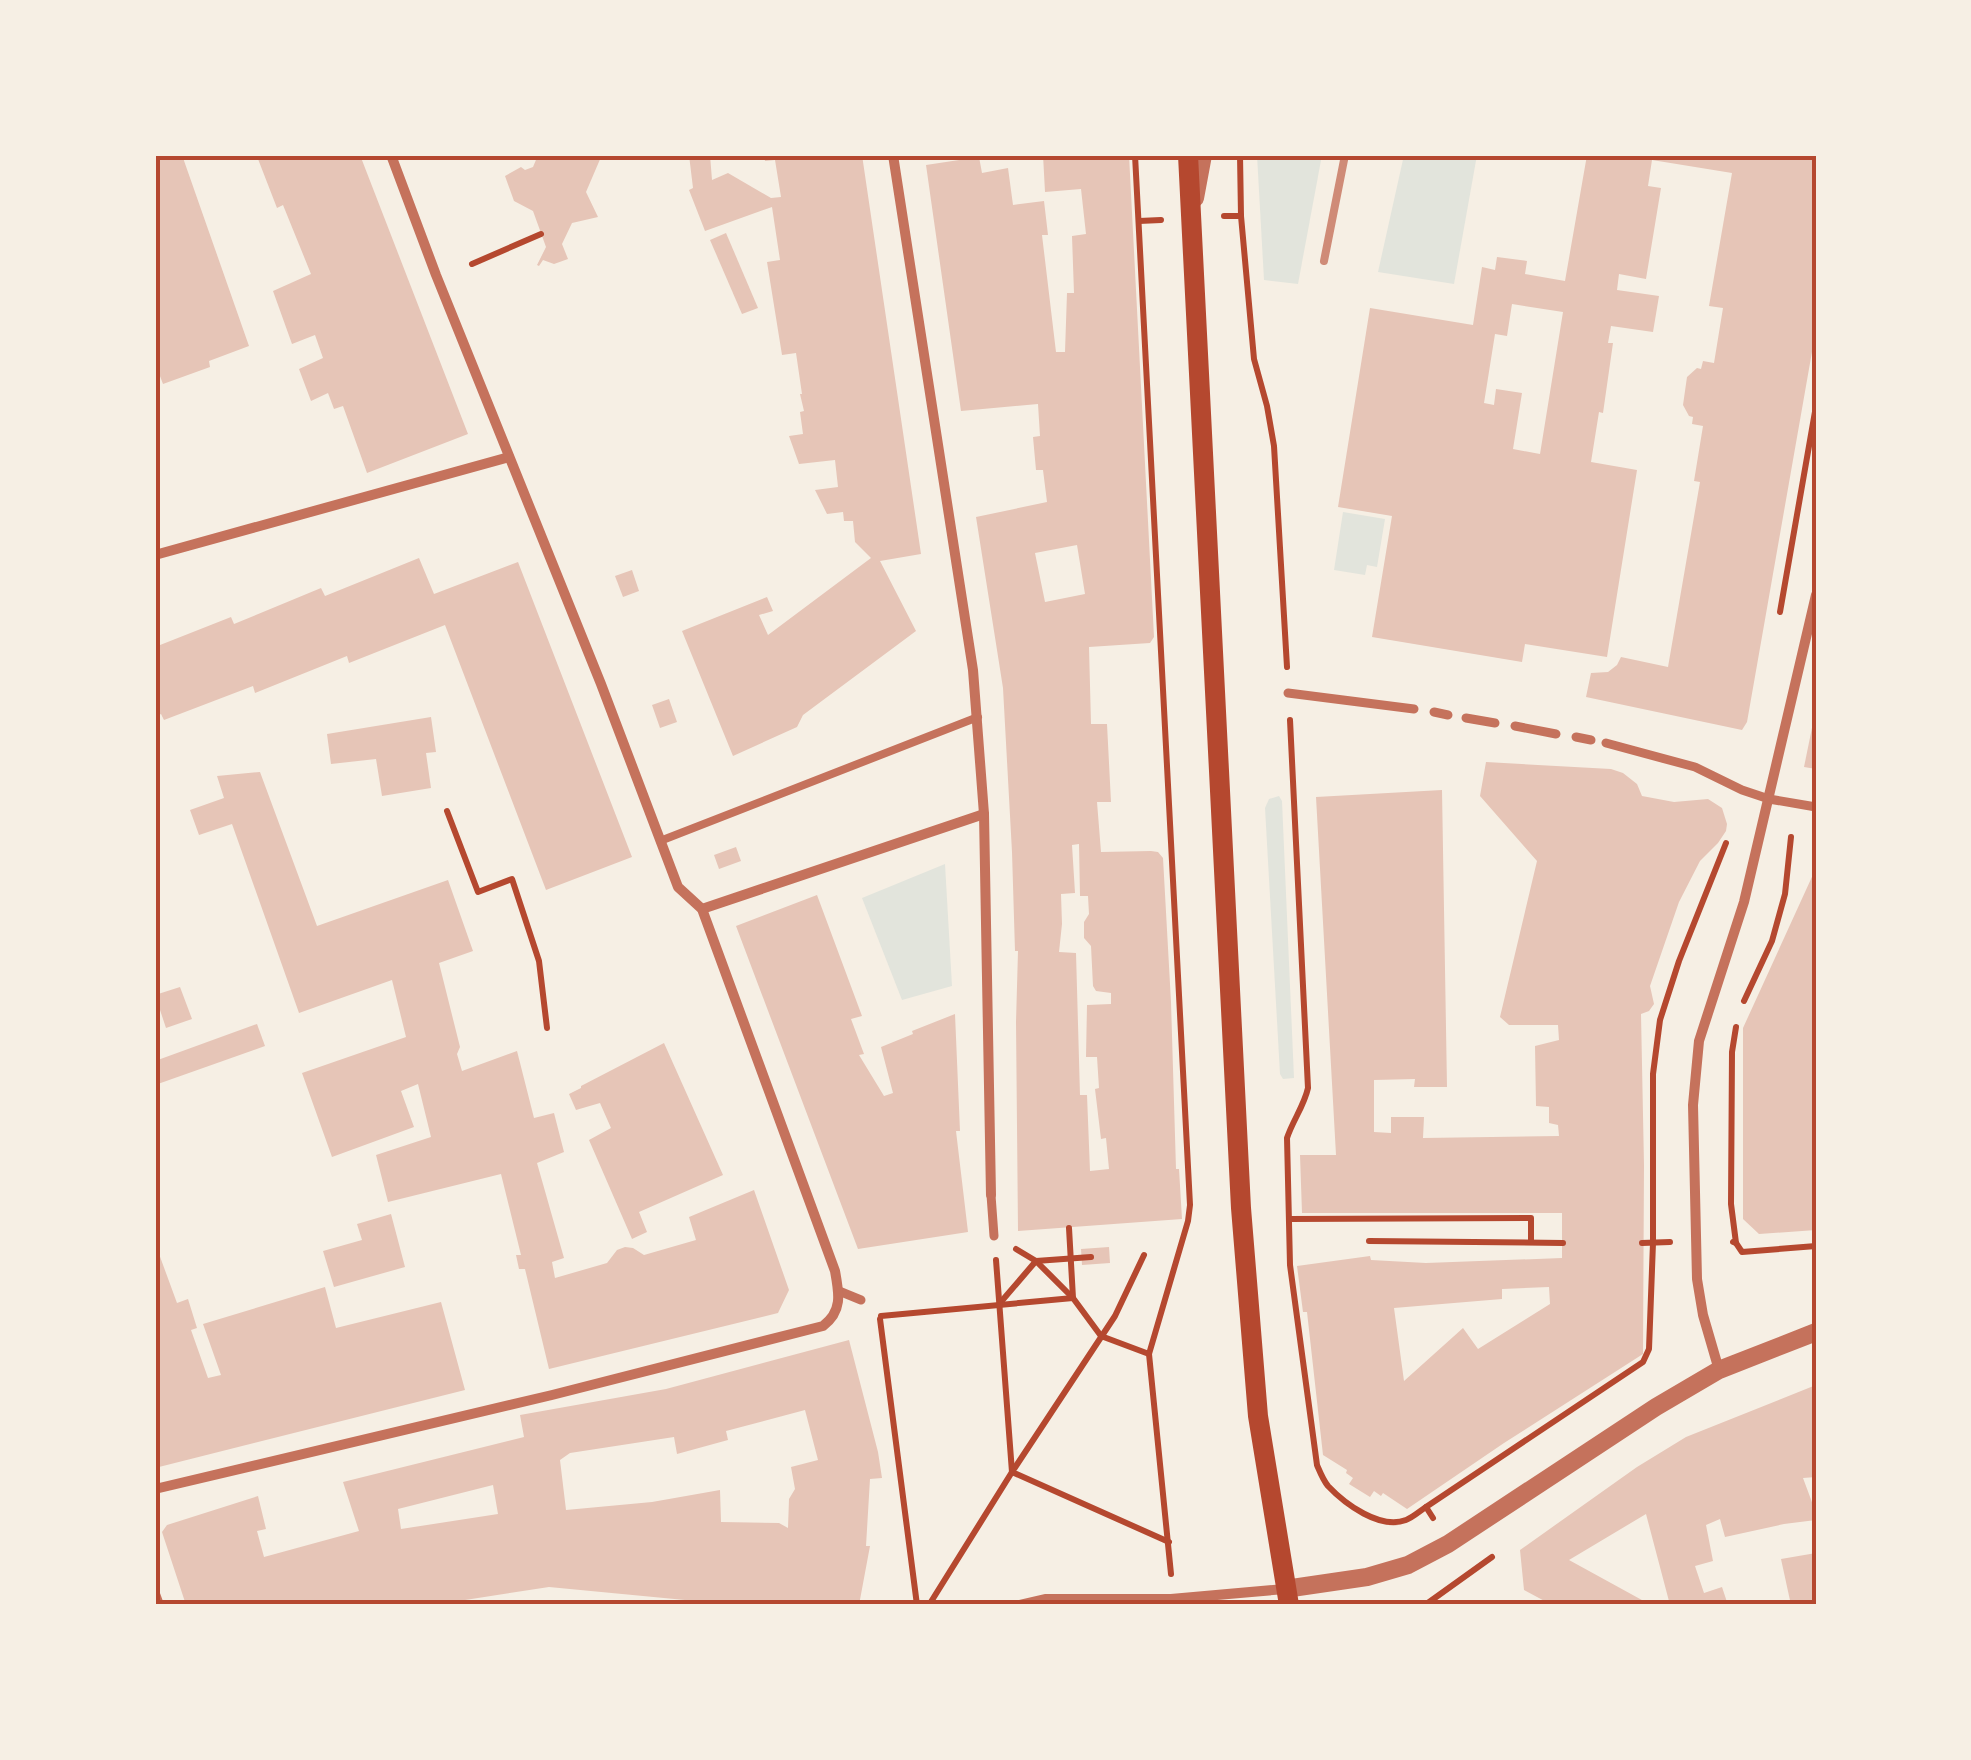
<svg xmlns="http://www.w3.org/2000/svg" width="1971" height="1760" viewBox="0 0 1971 1760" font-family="'Noto Sans',sans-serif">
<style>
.green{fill:#e2e4dc}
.building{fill:#e6c5b7;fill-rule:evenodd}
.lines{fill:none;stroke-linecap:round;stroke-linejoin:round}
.path{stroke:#b5482f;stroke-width:6}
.service{stroke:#c5725c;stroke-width:8}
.pedestrian{stroke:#c5725c;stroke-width:9}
.minor{stroke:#c5725c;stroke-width:10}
.tertiary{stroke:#c5725c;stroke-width:18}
.secondary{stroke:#b5482f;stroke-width:20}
.rail{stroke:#cf8b77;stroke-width:8}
.neatline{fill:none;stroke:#b5482f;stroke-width:4}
</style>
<rect width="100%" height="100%" fill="#f6efe4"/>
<!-- green -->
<g class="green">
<path d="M 1257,155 L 1322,155 L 1298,284 L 1264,280 Z"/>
<path d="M 1404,155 L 1477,155 L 1454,284 L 1378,272 Z"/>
<path d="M 1343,512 L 1385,519 L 1377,567 L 1367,565 L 1365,575 L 1334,570 Z"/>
<path d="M 1279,796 L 1282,801 L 1294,1078 L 1283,1079 L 1280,1074 L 1265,808 L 1269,799 Z"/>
<path d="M 945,864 L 952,986 L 902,1000 L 862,898 Z"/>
</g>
<!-- building -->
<g class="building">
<path d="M 155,155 L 182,155 L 249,346 L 209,361 L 210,367 L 163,384 L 155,363 Z"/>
<path d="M 263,155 L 360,155 L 468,434 L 367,473 L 343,406 L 334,409 L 328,393 L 311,401 L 299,369 L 323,358 L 315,335 L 292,344 L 273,291 L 311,274 L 283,205 L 277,208 L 258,159 L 264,157 Z"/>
<path d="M 538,155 L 597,155 L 601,157 L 586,192 L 598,217 L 572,223 L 562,244 L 568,259 L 554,264 L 543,260 L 539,266 L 537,265 L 546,247 L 533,211 L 514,201 L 505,176 L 521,167 L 525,170 L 533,167 Z"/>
<path d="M 689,155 L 710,155 L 712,180 L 728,173 L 771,198 L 781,197 L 775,160 L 765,161 L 764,155 L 862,155 L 921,554 L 880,561 L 916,631 L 803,715 L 797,727 L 733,756 L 682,631 L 767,597 L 773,611 L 759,615 L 768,635 L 871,558 L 855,542 L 853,521 L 844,521 L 843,512 L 827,514 L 815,490 L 838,487 L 835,460 L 799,464 L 789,436 L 803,434 L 800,412 L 804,411 L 800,394 L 802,394 L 796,353 L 782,355 L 767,262 L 780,260 L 772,207 L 705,231 L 689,190 L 693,188 Z"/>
<path d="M 1043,155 L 1129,155 L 1154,637 L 1150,643 L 1089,647 L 1091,724 L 1107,724 L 1111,802 L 1097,802 L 1101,852 L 1151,851 L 1158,852 L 1163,858 L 1171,1002 L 1176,1169 L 1179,1169 L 1182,1219 L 1018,1231 L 1016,1022 L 1018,951 L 1015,951 L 1012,852 L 1003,688 L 976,517 L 1047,502 L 1043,470 L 1036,470 L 1033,437 L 1040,436 L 1038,404 L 961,411 L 926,165 L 979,157 L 982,173 L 1008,168 L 1013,205 L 1044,201 L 1048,235 L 1042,235 L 1056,352 L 1065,352 L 1067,293 L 1074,293 L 1072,236 L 1086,234 L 1081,189 L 1045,192 ZM 1077,545 L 1085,594 L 1045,602 L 1035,553 ZM 1079,844 L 1080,896 L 1088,896 L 1089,914 L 1084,922 L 1084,938 L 1091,946 L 1093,986 L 1096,991 L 1111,993 L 1111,1004 L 1087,1005 L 1086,1057 L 1097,1057 L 1099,1088 L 1095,1089 L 1101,1139 L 1106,1138 L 1109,1169 L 1090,1171 L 1087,1095 L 1080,1095 L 1076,953 L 1059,952 L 1062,924 L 1061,894 L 1075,893 L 1072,845 Z"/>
<path d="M 1587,155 L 1816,155 L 1816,329 L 1747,722 L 1742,730 L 1586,697 L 1591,673 L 1608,672 L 1617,665 L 1621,657 L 1668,667 L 1700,482 L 1694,481 L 1703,426 L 1692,424 L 1693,417 L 1689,416 L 1683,405 L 1687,377 L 1697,368 L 1701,369 L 1703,361 L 1714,363 L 1723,308 L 1709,306 L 1732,173 L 1652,160 L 1648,186 L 1661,188 L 1646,279 L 1619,274 L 1617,290 L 1659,296 L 1653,332 L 1611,326 L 1608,343 L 1613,343 L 1603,413 L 1599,412 L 1591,462 L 1637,470 L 1607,657 L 1525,644 L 1522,662 L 1372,637 L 1392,516 L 1338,507 L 1370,308 L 1473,325 L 1482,267 L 1495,270 L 1497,257 L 1527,261 L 1525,274 L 1565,281 ZM 1512,304 L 1563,312 L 1540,454 L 1513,449 L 1522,393 L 1496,389 L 1494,405 L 1484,403 L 1495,334 L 1507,336 Z"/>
<path d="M 726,233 L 758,308 L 742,314 L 710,240 Z"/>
<path d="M 419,558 L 434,594 L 518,562 L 632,857 L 546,890 L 445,625 L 349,663 L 347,656 L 255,693 L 253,686 L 164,720 L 161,714 L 155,717 L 155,647 L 231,617 L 234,624 L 321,588 L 325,596 Z"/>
<path d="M 632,570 L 639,591 L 623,597 L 615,576 Z"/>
<path d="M 669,699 L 677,722 L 660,728 L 652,705 Z"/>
<path d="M 431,717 L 436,752 L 426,753 L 431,788 L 382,796 L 376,759 L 331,764 L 327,734 Z"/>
<path d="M 1814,718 L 1816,718 L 1816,769 L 1804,767 Z"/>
<path d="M 1486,762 L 1611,769 L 1623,773 L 1637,784 L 1642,796 L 1674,802 L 1708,799 L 1722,808 L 1727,824 L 1726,831 L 1718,843 L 1700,861 L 1679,902 L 1650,986 L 1654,1004 L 1649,1011 L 1641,1014 L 1644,1165 L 1643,1354 L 1504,1443 L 1407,1509 L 1383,1493 L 1381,1496 L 1374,1491 L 1370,1497 L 1349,1484 L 1353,1478 L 1346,1473 L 1347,1470 L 1323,1455 L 1307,1312 L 1303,1312 L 1297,1266 L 1370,1256 L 1371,1260 L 1426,1263 L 1562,1258 L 1562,1213 L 1302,1213 L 1300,1155 L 1336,1155 L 1316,797 L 1442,790 L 1447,1087 L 1414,1087 L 1415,1079 L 1374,1080 L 1374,1132 L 1391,1133 L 1391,1117 L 1424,1117 L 1423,1138 L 1559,1136 L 1558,1125 L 1549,1123 L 1549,1107 L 1536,1106 L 1535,1046 L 1559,1040 L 1558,1025 L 1509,1025 L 1500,1017 L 1537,861 L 1480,796 ZM 1549,1287 L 1550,1304 L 1478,1349 L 1463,1328 L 1404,1381 L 1394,1308 L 1502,1299 L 1502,1289 Z"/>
<path d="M 260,772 L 317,926 L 448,880 L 473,951 L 439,963 L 460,1047 L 457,1054 L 462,1071 L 517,1051 L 534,1118 L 554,1113 L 564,1152 L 537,1163 L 564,1258 L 552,1262 L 555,1278 L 607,1263 L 617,1250 L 625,1247 L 633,1248 L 644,1255 L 696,1240 L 689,1217 L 754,1190 L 789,1290 L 778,1313 L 549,1369 L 525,1269 L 519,1269 L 516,1255 L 521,1255 L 501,1174 L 388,1202 L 376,1155 L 431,1137 L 418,1084 L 401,1091 L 414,1127 L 332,1157 L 302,1073 L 406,1037 L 392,980 L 299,1013 L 232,824 L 199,835 L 190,810 L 224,798 L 217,776 Z"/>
<path d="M 736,847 L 741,861 L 719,869 L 714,855 Z"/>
<path d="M 1816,868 L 1814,1159 L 1816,1159 L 1816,1230 L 1759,1234 L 1743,1219 L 1743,1028 Z"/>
<path d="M 817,895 L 862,1016 L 851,1019 L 864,1054 L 859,1055 L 884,1096 L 893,1093 L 881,1047 L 913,1034 L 912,1031 L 955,1014 L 960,1131 L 956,1131 L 968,1232 L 858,1249 L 736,926 Z"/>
<path d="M 180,987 L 192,1019 L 166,1028 L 155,995 Z"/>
<path d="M 257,1024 L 265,1046 L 155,1085 L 155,1061 Z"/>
<path d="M 664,1043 L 723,1175 L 639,1212 L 647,1232 L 632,1239 L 589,1140 L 611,1128 L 600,1103 L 576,1110 L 569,1094 L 581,1088 L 581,1086 Z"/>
<path d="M 391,1214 L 405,1267 L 334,1287 L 323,1251 L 362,1240 L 357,1224 Z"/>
<path d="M 155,1243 L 177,1303 L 188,1299 L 197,1328 L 191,1330 L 208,1378 L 221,1375 L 203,1324 L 325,1287 L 336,1328 L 441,1302 L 465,1390 L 155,1468 Z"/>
<path d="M 1109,1247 L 1110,1263 L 1082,1265 L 1081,1249 Z"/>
<path d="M 849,1340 L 878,1452 L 882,1478 L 870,1479 L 866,1546 L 870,1546 L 859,1605 L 737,1605 L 549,1587 L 433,1605 L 186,1605 L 162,1532 L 167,1525 L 258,1496 L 266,1529 L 257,1531 L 264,1557 L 359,1531 L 343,1482 L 524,1437 L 520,1415 L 666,1389 ZM 805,1410 L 818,1460 L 791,1467 L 795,1489 L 789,1499 L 788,1528 L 779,1523 L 721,1522 L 720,1490 L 652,1502 L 566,1510 L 560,1460 L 570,1453 L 674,1437 L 677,1454 L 728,1440 L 726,1431 ZM 493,1485 L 498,1514 L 401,1529 L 398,1509 Z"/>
<path d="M 1816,1385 L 1816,1477 L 1803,1478 L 1816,1513 L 1816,1520 L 1784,1524 L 1725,1537 L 1720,1519 L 1706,1525 L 1713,1561 L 1695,1566 L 1704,1593 L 1722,1587 L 1728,1605 L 1670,1605 L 1646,1514 L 1569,1560 L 1651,1605 L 1552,1605 L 1524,1590 L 1520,1550 L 1637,1467 L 1686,1437 Z"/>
<path d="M 1816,1553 L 1816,1605 L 1791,1605 L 1781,1559 Z"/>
</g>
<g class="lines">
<!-- path -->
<g class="path">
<path d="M 1135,155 L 1190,1205 L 1188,1221 L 1149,1354 L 1171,1574"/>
<path d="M 1240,155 L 1241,216"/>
<path d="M 1224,216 L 1241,216 L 1254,359 L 1267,406 L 1274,446 L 1287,667"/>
<path d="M 1139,221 L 1161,220"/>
<path d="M 472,264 L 541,234"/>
<path d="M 1780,612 L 1816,406"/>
<path d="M 1290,720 L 1308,1088 C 1304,1106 1293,1120 1287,1138 L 1290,1265 L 1317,1465 C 1320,1472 1323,1480 1328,1486 C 1345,1504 1380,1530 1406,1520 C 1412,1518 1420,1511 1426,1507"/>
<path d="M 447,811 L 478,892 L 512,879 L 539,961 L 547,1028"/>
<path d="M 1744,1001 L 1772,941 L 1785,894 L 1791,837"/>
<path d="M 1736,1027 L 1732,1052 L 1731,1204 L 1736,1243"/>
<path d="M 1289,1219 L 1531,1218 L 1531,1242"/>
<path d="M 1369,1241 L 1563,1243"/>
<path d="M 1733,1242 L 1736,1243 L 1742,1252 L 1816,1246"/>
<path d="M 1642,1243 L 1670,1242"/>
<path d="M 1016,1249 L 1036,1261 L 1073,1298 L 1101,1336 L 1149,1354"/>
<path d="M 1144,1255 L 1115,1316 L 1012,1472 L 1169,1542"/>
<path d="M 1000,1303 L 1036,1261 L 1091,1257"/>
<path d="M 881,1316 L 1073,1298 L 1069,1228"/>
<path d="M 880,1319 L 917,1605"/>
<path d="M 1433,1518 L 1426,1507 L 1643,1362 L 1649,1349 L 1653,1243 L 1653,1074 L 1660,1020 L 1679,961 L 1726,843"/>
<path d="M 929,1605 L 1012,1472 L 996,1260"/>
<path d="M 1425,1605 L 1492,1557"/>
</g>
<!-- service -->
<path class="service" d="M 660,841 L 978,717"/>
<!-- pedestrian -->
<g class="pedestrian">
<path d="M 1288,693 L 1414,709"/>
<path d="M 1434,712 L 1448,715"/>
<path d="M 1466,718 L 1495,723"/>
<path d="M 1515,726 L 1556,734"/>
<path d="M 1576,737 L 1591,740"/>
<path d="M 1606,743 L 1695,767 L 1742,790 L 1769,799 L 1816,807"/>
<path d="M 991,1195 L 994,1236"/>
<path d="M 839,1291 L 861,1300"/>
</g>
<!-- minor -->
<g class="minor">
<path d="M 893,155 L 973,670 L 984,814 L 991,1195"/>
<path d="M 155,555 L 509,457"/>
<path d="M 702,909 L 984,814"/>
<path d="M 1719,1370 L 1703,1315 L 1697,1279 L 1693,1105 L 1699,1041 L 1744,902 L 1816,595"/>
<path d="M 155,1489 L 552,1395 L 823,1326 C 843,1311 839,1293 835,1271 L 702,909 L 678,887 L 601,684 L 436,275 L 391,155"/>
<path d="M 155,1594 L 159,1605"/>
<path d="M 1019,1605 L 1045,1599 L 1171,1599 L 1285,1589"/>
</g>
<!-- tertiary -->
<g class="tertiary">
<path d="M 1195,198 L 1203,155"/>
<path d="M 1285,1589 L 1367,1577 L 1408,1565 L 1448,1544 L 1656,1407 L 1719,1370 L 1816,1332"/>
</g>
<!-- secondary -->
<path class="secondary" d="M 1188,155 L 1241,1208 L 1258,1416 L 1289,1605"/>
<!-- rail -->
<path class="rail" d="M 1324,261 L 1345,155"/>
</g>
<!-- border -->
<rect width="1971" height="1760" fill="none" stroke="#f6efe4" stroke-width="315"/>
<rect x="158" y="158" width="1656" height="1444" class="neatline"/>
</svg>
